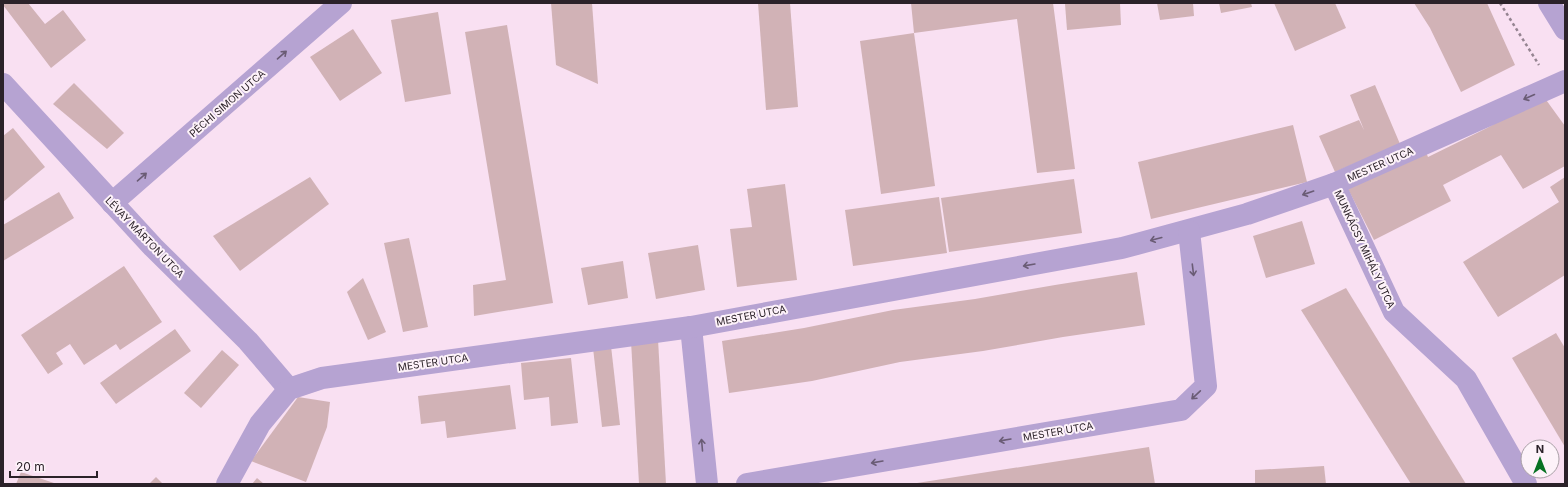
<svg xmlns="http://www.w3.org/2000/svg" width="1568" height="487" viewBox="0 0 1568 487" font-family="Inter,sans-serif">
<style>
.building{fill:#d1b2b6}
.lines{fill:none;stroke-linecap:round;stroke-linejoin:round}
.path{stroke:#958491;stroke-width:2.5;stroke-dasharray:3 3;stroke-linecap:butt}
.minor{stroke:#b6a3d2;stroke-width:22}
.oneway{stroke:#6a5c75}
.labels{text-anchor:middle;stroke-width:4;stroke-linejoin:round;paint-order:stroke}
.street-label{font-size:10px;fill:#2b2229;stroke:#fdf2f9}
</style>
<rect width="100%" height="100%" fill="#f9e0f2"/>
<!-- building -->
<g class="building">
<path d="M 3,3 L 28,3 L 45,24 L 63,10 L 86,40 L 51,68 L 3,5 Z"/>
<path d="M 551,3 L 592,3 L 598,84 L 556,65 Z"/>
<path d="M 758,3 L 790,3 L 798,107 L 766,110 Z"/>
<path d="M 911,3 L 1053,3 L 1075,169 L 1037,173 L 1017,19 L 914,33 Z"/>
<path d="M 1067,3 L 1120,3 L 1121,25 L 1067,30 L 1065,4 Z"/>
<path d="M 1157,3 L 1193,3 L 1194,16 L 1160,20 Z"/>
<path d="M 1219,3 L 1251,3 L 1252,7 L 1221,13 Z"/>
<path d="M 1274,3 L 1335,3 L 1346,28 L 1295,51 Z"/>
<path d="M 1414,3 L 1487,3 L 1515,65 L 1461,92 L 1430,28 Z"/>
<path d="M 438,12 L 451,94 L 405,102 L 391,20 Z"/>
<path d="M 507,25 L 553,303 L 474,316 L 473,285 L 506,280 L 465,32 Z"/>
<path d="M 353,29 L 382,73 L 340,101 L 310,57 Z"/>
<path d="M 914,33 L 935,186 L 881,194 L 860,41 Z"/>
<path d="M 74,83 L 124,133 L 107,149 L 53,104 Z"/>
<path d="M 1375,85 L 1400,144 L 1335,172 L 1319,136 L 1359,120 L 1364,130 L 1350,95 Z"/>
<path d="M 1544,97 L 1565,126 L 1565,166 L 1523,189 L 1501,155 L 1443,185 L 1451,201 L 1374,240 L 1348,189 L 1425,150 L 1428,157 L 1487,128 Z"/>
<path d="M 1293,125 L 1307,182 L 1151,219 L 1138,162 Z"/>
<path d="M 13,128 L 45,167 L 3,202 L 3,136 Z"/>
<path d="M 310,177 L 329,204 L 240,271 L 213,236 Z"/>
<path d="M 1565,177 L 1565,275 L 1498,317 L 1463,262 L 1559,202 L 1550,187 Z"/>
<path d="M 1074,179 L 1082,233 L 949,252 L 941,198 Z"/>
<path d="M 785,184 L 797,280 L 737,287 L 730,229 L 752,227 L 747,189 Z"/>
<path d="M 59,192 L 74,218 L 3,261 L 3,225 Z"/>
<path d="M 939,197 L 947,253 L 853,266 L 845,210 Z"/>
<path d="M 1302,221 L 1315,264 L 1266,278 L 1253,236 Z"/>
<path d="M 409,238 L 428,327 L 403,332 L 384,243 Z"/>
<path d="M 698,245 L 705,290 L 656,299 L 648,253 Z"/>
<path d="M 623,261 L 628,298 L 588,305 L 581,268 Z"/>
<path d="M 124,266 L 162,322 L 120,350 L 116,344 L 84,365 L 70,344 L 56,353 L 63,364 L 48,374 L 21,335 Z"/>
<path d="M 1137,272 L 1145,325 L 1063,337 L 983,351 L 900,362 L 812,381 L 729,393 L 722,341 L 804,328 L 893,310 L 975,299 L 1055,285 Z"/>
<path d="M 363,278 L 386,332 L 368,340 L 347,292 Z"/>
<path d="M 1346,288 L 1466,484 L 1411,484 L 1301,310 Z"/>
<path d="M 175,329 L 191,351 L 116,404 L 100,383 Z"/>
<path d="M 1556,333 L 1565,348 L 1565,447 L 1512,358 Z"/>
<path d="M 658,339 L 666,484 L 639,484 L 631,341 Z"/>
<path d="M 611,346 L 620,425 L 602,427 L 593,348 Z"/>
<path d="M 222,350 L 239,365 L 201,408 L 184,393 Z"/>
<path d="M 571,358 L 578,423 L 551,426 L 549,397 L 524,400 L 521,363 Z"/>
<path d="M 510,385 L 516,429 L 447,438 L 445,421 L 421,424 L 418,396 Z"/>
<path d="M 298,397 L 330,402 L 327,427 L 306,482 L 251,461 Z"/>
<path d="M 1149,447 L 1155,484 L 918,484 L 917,483 Z"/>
<path d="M 1324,466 L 1326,484 L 1255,484 L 1255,470 Z"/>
<path d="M 21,472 L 57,484 L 16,484 Z"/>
<path d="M 156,477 L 163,484 L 149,484 Z"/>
<path d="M 257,478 L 264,484 L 252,484 Z"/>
</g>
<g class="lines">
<!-- path -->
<path class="path" d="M 1500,3 L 1539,65"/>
<!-- minor -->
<g class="minor">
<path d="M 1549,3 L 1565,29"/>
<path d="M 3,84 L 153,247 L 248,341 L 289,389"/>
<path d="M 1334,184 L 1394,312 L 1466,379 L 1526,484"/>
<path d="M 112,203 L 341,3"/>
<path d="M 691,327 L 707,484"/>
<path d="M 227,484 L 260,424 L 289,389 L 322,378 L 691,327 L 1122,248 L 1247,214 L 1334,184 L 1565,81"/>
<path d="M 747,484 L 1181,410 L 1206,386 L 1189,231"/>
</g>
</g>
<!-- one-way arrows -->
<defs><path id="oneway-shaft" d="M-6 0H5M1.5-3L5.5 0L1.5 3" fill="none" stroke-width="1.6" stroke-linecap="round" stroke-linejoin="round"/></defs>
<g class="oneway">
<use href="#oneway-shaft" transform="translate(282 55) rotate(-41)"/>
<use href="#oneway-shaft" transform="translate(1529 97) rotate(156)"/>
<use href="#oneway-shaft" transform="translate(142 177) rotate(-41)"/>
<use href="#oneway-shaft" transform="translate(1308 193) rotate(161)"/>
<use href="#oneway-shaft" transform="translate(1156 239) rotate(165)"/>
<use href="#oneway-shaft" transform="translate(1029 265) rotate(170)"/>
<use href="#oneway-shaft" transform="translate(1193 270) rotate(83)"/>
<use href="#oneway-shaft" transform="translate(1196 395) rotate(137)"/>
<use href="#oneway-shaft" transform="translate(1005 440) rotate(170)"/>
<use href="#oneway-shaft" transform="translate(702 445) rotate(-95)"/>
<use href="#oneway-shaft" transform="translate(877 462) rotate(170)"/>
</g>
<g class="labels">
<!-- street labels -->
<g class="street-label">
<text transform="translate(227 103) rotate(-41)" y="4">PÉCHI SIMON UTCA</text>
<text transform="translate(1380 164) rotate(-24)" y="4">MESTER UTCA</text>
<text transform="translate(145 237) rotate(46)" y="4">LÉVAY MÁRTON UTCA</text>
<text transform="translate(1365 249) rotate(65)" y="4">MUNKÁCSY MIHÁLY UTCA</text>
<text transform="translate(751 315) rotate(-11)" y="4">MESTER UTCA</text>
<text transform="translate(433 362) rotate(-8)" y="4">MESTER UTCA</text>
<text transform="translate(1058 431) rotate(-10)" y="4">MESTER UTCA</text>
</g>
</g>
<!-- border -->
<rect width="1568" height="487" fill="none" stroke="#2b2229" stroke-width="8"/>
<!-- north arrow -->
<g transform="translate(1540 459)"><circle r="19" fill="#fdf2f9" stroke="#a99fa6"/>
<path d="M0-3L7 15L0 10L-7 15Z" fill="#087223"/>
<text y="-6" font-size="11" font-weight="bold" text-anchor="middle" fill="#2b2229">N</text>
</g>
<!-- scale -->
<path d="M10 471v6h87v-6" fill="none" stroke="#2b2229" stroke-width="2"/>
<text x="16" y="471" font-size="12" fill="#2b2229" stroke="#fdf2f9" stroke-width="3" paint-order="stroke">20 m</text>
</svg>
